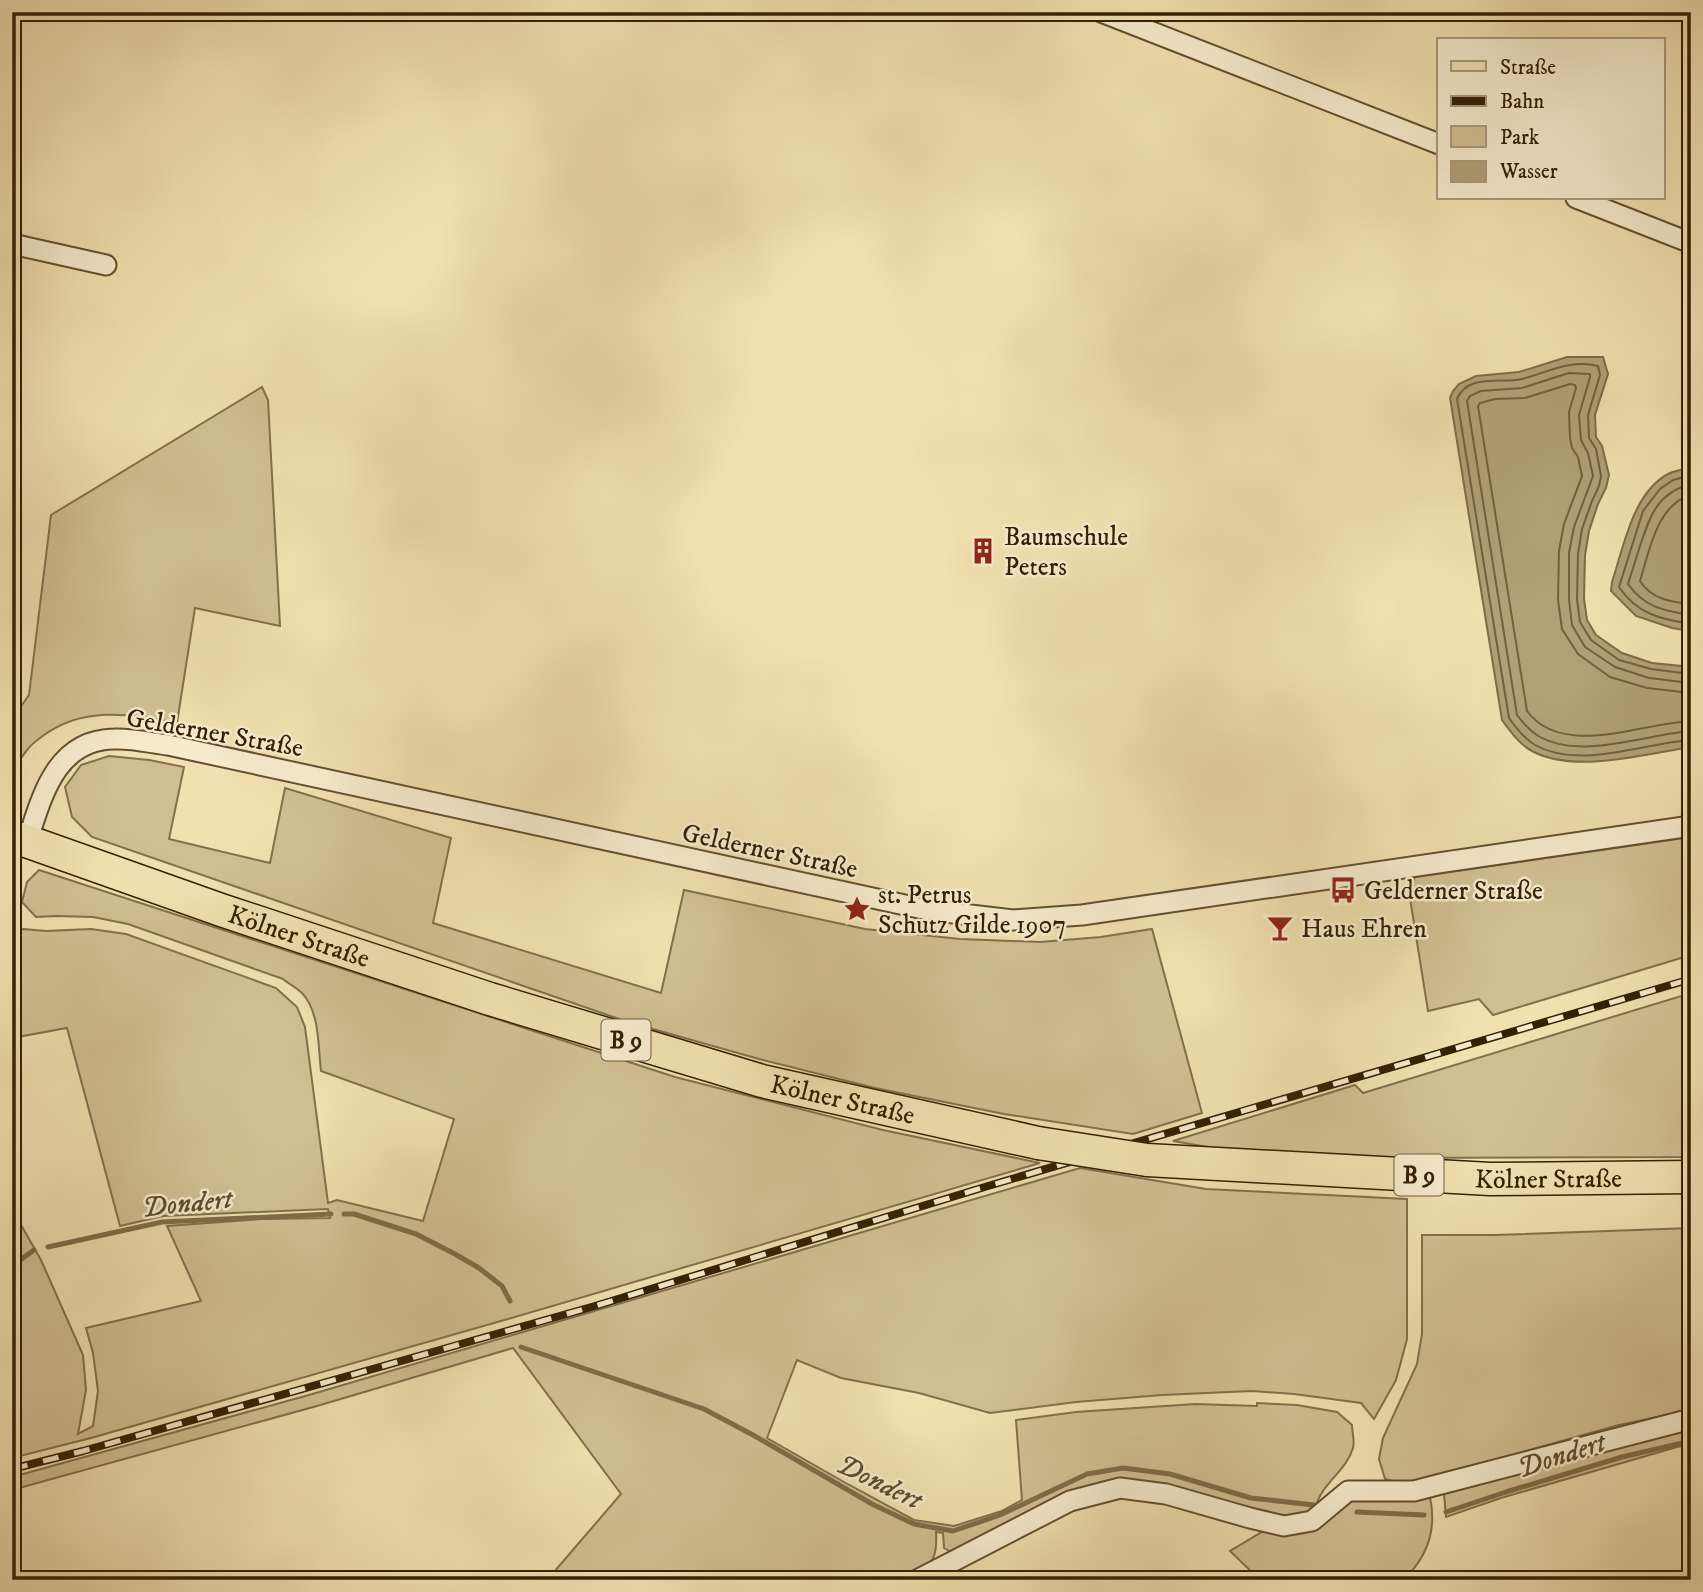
<svg xmlns="http://www.w3.org/2000/svg" width="1703" height="1592" viewBox="0 0 1703 1592" font-family="'IM FELL DW Pica',serif">
<style>
.green{fill:#d1bf93;stroke:#83704c;stroke-width:2}
.water{fill:#b19f76;stroke:#7f6c48;stroke-width:2}
.lines{fill:none;stroke-linecap:round;stroke-linejoin:round}
.shore{stroke:#73603d;stroke-width:2}
.stream{stroke:#7f6c48;stroke-width:5}
.street-casing{stroke:#64502f;stroke-width:23}
.primary-casing{stroke:#352004;stroke-width:35}
.street{stroke:#f6ebcc;stroke-width:19}
.primary{stroke:#f1e0b0;stroke-width:32}
.rail-casing{stroke:#352004;stroke-width:8}
.rail{stroke:#f6ebcc;stroke-width:5;stroke-dasharray:16;stroke-linecap:butt}
.primary-bridge-casing{stroke:#352004;stroke-width:35;stroke-linecap:butt}
.primary-bridge{stroke:#f1e0b0;stroke-width:32}
.labels{text-anchor:middle;stroke-width:5;stroke-linejoin:round;paint-order:stroke}
.shield{fill:#f6ebcc;stroke:#6f5d40;stroke-width:2}
.shield-label{font-size:24px;font-weight:bold;fill:#352004}
.poi-label{font-size:26px;fill:#352004;stroke:#f6ebcc;text-anchor:start}
.street-label{font-size:26px;fill:#352004;stroke:#f6ebcc}
.water-label{font-size:28px;font-style:italic;fill:#604c2c;stroke:#f6ebcc}
</style>
<rect width="100%" height="100%" fill="#f1e0b0"/>
<filter id="stains"><feTurbulence type="fractalNoise" baseFrequency=".00286" numOctaves="4"/><feColorMatrix values="0 0 0 0 .2 0 0 0 0 .09 0 0 0 0 .02 0 0 0 .5 -.17"/></filter>
<radialGradient id="worn" r=".72"><stop offset=".6" stop-color="#630" stop-opacity="0"/><stop offset="1" stop-color="#630" stop-opacity=".3"/></radialGradient>
<!-- green -->
<g class="green">
<path d="M 262,387 L 268,400 L 280,626 L 195,608 L 177,723 C 129,714 82,705 40,738 C 36,741 31,745 28,749 C 22,756 17,764 12,772 L 12,719 L 29,695 L 51,515 Z"/>
<path d="M 109,756 L 149,760 L 184,767 L 169,839 L 270,863 L 285,788 L 451,838 L 433,923 L 661,993 L 684,890 L 865,929 L 960,939 L 1040,942 L 1101,937 L 1152,929 L 1202,1113 L 1133,1134 L 1004,1114 L 875,1088 L 759,1059 L 628,1022 L 92,837 L 72,817 L 65,787 L 81,765 Z"/>
<path d="M 1691,837 L 1691,955 L 1493,1015 L 1479,999 L 1428,1011 L 1409,892 L 1415,877 Z"/>
<path d="M 39,870 L 675,1077 L 883,1130 L 1040,1163 L 508,1319 L 91,1438 L 12,1458 L 12,1209 L 41,1260 L 83,1355 L 86,1390 L 78,1434 L 93,1426 L 98,1391 L 93,1353 L 86,1328 L 201,1301 L 167,1226 L 262,1219 L 330,1218 L 328,1209 L 163,1216 L 120,1226 L 67,1028 L 12,1038 L 12,934 L 15,932 L 23,929 L 46,931 L 91,929 L 126,934 L 276,988 L 297,1007 L 305,1027 L 328,1203 L 337,1200 L 423,1221 L 454,1119 L 321,1071 C 318,1047 320,1012 302,993 C 297,988 289,984 283,979 L 128,924 L 93,917 L 56,916 L 36,917 L 22,902 L 27,882 Z"/>
<path d="M 1691,993 L 1691,1157 L 1391,1158 L 1231,1151 L 1173,1141 L 1355,1085 L 1363,1093 Z"/>
<path d="M 1080,1168 L 1206,1189 L 1407,1199 L 1407,1339 L 1396,1380 L 1374,1419 L 1361,1403 L 1294,1394 L 1252,1391 L 1162,1395 L 1076,1402 L 990,1413 L 919,1393 L 841,1378 L 797,1360 L 767,1438 L 844,1482 L 914,1520 L 954,1526 L 1002,1511 L 1022,1500 L 1016,1420 L 1076,1412 L 1195,1404 L 1257,1406 L 1257,1403 L 1297,1405 L 1337,1412 L 1352,1425 C 1352,1432 1355,1441 1353,1448 C 1346,1472 1319,1485 1315,1510 L 1297,1519 L 1125,1484 L 953,1553 L 944,1548 L 943,1533 L 936,1532 C 937,1548 936,1564 919,1573 C 914,1576 908,1577 902,1580 L 547,1580 L 621,1494 L 513,1348 L 317,1406 L 12,1490 L 12,1477 L 309,1395 Z"/>
<path d="M 1691,1228 L 1691,1410 L 1619,1425 L 1426,1479 L 1401,1483 L 1385,1479 L 1379,1459 L 1383,1438 L 1417,1364 L 1422,1334 L 1422,1235 L 1496,1235 Z"/>
<path d="M 1691,1429 L 1691,1445 L 1677,1447 L 1501,1498 L 1446,1517 L 1444,1494 L 1625,1444 Z"/>
<path d="M 1430,1497 C 1437,1530 1428,1557 1403,1580 L 1260,1580 L 1230,1551 L 1267,1529 L 1349,1501 L 1420,1499 Z"/>
</g>
<!-- water -->
<g class="water">
<path d="M 1567,357 L 1603,357 L 1608,374 L 1595,415 L 1596,437 L 1602,446 L 1609,475 L 1606,488 L 1598,504 L 1589,531 L 1585,555 L 1584,599 L 1587,620 L 1596,635 L 1622,653 L 1652,663 L 1691,667 L 1691,747 C 1645,754 1574,774 1532,751 C 1519,744 1510,731 1502,720 L 1450,398 L 1453,391 L 1459,384 L 1476,376 L 1519,372 Z"/>
<path d="M 1691,466 L 1691,631 L 1690,631 L 1672,628 L 1636,616 L 1611,591 L 1612,582 C 1624,546 1633,491 1670,473 C 1677,470 1684,470 1691,466 Z"/>
</g>
<g class="lines">
<!-- shore -->
<g class="shore">
<path d="M 1691,475 L 1673,480 L 1660,489 L 1643,511 L 1619,587 C 1637,614 1660,619 1691,624"/>
<path d="M 1691,484 C 1657,493 1650,516 1640,546 C 1636,559 1632,571 1628,584 C 1644,607 1664,611 1691,615"/>
<path d="M 1691,495 C 1657,504 1649,552 1640,581 C 1651,599 1671,602 1691,604"/>
<path d="M 1691,674 L 1651,669 L 1619,660 L 1591,640 L 1580,622 L 1577,599 L 1578,554 L 1582,529 L 1592,501 L 1599,486 L 1601,476 L 1596,449 L 1589,438 L 1588,415 L 1600,375 L 1598,366 C 1571,359 1548,372 1522,379 C 1501,384 1468,373 1457,399 L 1509,718 C 1516,728 1525,739 1535,745 C 1580,770 1643,743 1691,740"/>
<path d="M 1691,683 L 1649,678 L 1615,667 L 1585,647 L 1572,625 L 1569,600 L 1569,553 L 1574,527 L 1593,476 L 1588,453 L 1581,440 L 1579,415 L 1590,377 L 1590,374 L 1569,373 L 1522,388 L 1481,391 L 1470,396 L 1467,401 L 1517,715 C 1523,723 1531,732 1540,737 C 1581,760 1647,734 1691,731"/>
<path d="M 1691,693 L 1647,688 L 1610,677 L 1578,654 L 1562,629 L 1558,600 L 1559,551 L 1564,524 L 1582,476 L 1578,457 L 1572,448 L 1570,438 L 1569,412 L 1576,388 L 1575,385 L 1570,384 L 1525,398 L 1495,399 L 1480,403 L 1478,406 L 1527,711 C 1563,759 1641,723 1691,721"/>
</g>
<!-- stream -->
<g class="stream">
<path d="M 344,1214 L 354,1214 L 416,1234 L 455,1254 L 479,1268 L 502,1286 L 510,1301"/>
<path d="M 48,1247 L 162,1222 L 331,1214"/>
<path d="M 12,1266 L 34,1250"/>
<path d="M 521,1347 L 704,1409 L 753,1435 L 872,1504 L 914,1524 L 953,1531 L 1000,1515 L 1087,1474 L 1123,1468 L 1170,1474 L 1251,1498 L 1314,1505"/>
<path d="M 1357,1512 L 1424,1515"/>
<path d="M 1446,1512 L 1506,1492 L 1622,1457 L 1691,1441"/>
</g>
<!-- street casing -->
<g class="street-casing">
<g id="street">
<path d="M 1101,12 L 1439,144"/>
<path d="M 1576,198 L 1691,243"/>
<path d="M 12,244 L 106,265"/>
<path d="M 27,842 C 42,797 55,740 114,739 C 132,738 151,743 168,745 L 928,910 L 1013,920 L 1082,915 L 1691,826"/>
<path d="M 917,1580 L 1070,1501 L 1120,1488 L 1166,1494 L 1250,1518 L 1284,1526 L 1312,1521 L 1348,1491 L 1414,1491 L 1691,1419"/>
</g>
</g>
<!-- primary casing -->
<g class="primary-casing">
<g id="primary">
<path id="s1" d="M 12,836 L 221,910 L 490,999 L 762,1081 L 1038,1143"/>
<path id="s2" d="M 1147,1160 L 1490,1179 L 1691,1177"/>
</g>
</g>
<!-- street -->
<use href="#street" class="street"/>
<!-- primary -->
<use href="#primary" class="primary"/>
<!-- rail casing -->
<g class="rail-casing">
<path id="rail" d="M 12,1469 L 83,1451 L 595,1306 L 988,1186 L 1691,979"/>
</g>
<!-- rail -->
<use href="#rail" class="rail"/>
<!-- primary-bridge casing -->
<g class="primary-bridge-casing">
<path id="primary-bridge" d="M 1038,1143 L 1147,1160"/>
</g>
<!-- primary-bridge -->
<use href="#primary-bridge" class="primary-bridge"/>
</g>
<!-- icons -->
<defs>
<g id="building-bare" transform="scale(2.1)"><path d="M-4-6H4V6H1V3H-1V6H-4ZM-2.5-4.3h1.7v1.8h-1.7ZM.8-4.3h1.7v1.8H.8ZM-2.5-1h1.7V.8h-1.7ZM.8-1h1.7V.8H.8Z" fill="#8f2418" stroke="#f6ebcc" stroke-width="2.5" paint-order="stroke"/></g>
<g id="bus-bare" transform="scale(2.1)"><path d="M-5-6H5V4H4V6H2V4H-2V6H-4V4H-5ZM-3.5-4V0h7V-4ZM-3.5 1.2v1.5H-2V1.2ZM2 1.2v1.5H3.5V1.2Z" fill="#8f2418" stroke="#f6ebcc" stroke-width="2.5" paint-order="stroke"/></g>
<g id="sight-bare" transform="scale(2.1)"><path d="M0-6L1.8-2.2L6-1.7L2.9 1.2L3.7 5.4L0 3.3L-3.7 5.4L-2.9 1.2L-6-1.7L-1.8-2.2Z" fill="#8f2418" stroke="#f6ebcc" stroke-width="2.5" paint-order="stroke"/></g>
<g id="bar-bare" transform="scale(2.1)"><path d="M-6-5H6L.8 .8V4.5H3.5V6h-7V4.5H-.8V.8Z" fill="#8f2418" stroke="#f6ebcc" stroke-width="2.5" paint-order="stroke"/></g>
</defs>
<g fill-rule="evenodd">
<use href="#building-bare" x="983" y="551"/>
<use href="#bus-bare" x="1343" y="890"/>
<use href="#sight-bare" x="857" y="909"/>
<use href="#bar-bare" x="1280" y="928"/>
</g>
<g class="labels">
<!-- shield labels -->
<g class="shield">
<rect x="601.5" y="1019.5" width="49" height="41" rx="5"/>
<rect x="1394.5" y="1154.5" width="49" height="41" rx="5"/>
</g>
<g class="shield-label">
<text x="626" y="1048">B 9</text>
<text x="1419" y="1183">B 9</text>
</g>
<!-- poi labels -->
<g class="poi-label">
<text x="1004" y="545">Baumschule<tspan x="1004" dy="30">Peters</tspan></text>
<text x="1364" y="899">Gelderner Straße</text>
<text x="878" y="903">st. Petrus<tspan x="878" dy="30">Schutz Gilde 1907</tspan></text>
<text x="1301" y="937">Haus Ehren</text>
</g>
<!-- street labels -->
<g class="street-label">
<text transform="translate(215 732) rotate(10)" y="9">Gelderner Straße</text>
<text transform="translate(770 850) rotate(12)" y="9">Gelderner Straße</text>
<text dy="9" stroke="none"><textPath href="#s1" startOffset="304">Kölner Straße</textPath></text>
<text dy="9" stroke="none"><textPath href="#s1" startOffset="872">Kölner Straße</textPath></text>
<text dy="9" stroke="none"><textPath href="#s2" startOffset="402">Kölner Straße</textPath></text>
</g>
<!-- water labels -->
<g class="water-label">
<text transform="translate(187 1202) rotate(-6)" y="10">Dondert</text>
<text transform="translate(1561 1454) rotate(-18)" y="10">Dondert</text>
<text transform="translate(880 1481) rotate(26)" y="10">Dondert</text>
</g>
</g>
<!-- margin -->
<rect width="1703" height="1592" fill="none" stroke="#f1e0b0" stroke-width="42"/>
<rect x="14" y="14" width="1675" height="1564" fill="none" stroke="#352004" stroke-width="3.5"/>
<rect x="21" y="21" width="1661" height="1550" fill="none" stroke="#352004" stroke-width="2"/>
<!-- legend -->
<rect x="1437" y="38" width="228" height="161" fill="#f6ebcc" stroke="#a99a7c" stroke-width="2"/>
<rect x="1451" y="61" width="35" height="10" fill="#f1e0b0" stroke="#a99a7c" stroke-width="2"/>
<text x="1500" y="74" font-size="21" fill="#352004">Straße</text>
<rect x="1451" y="96" width="35" height="10" fill="#352004" stroke="#a99a7c" stroke-width="2"/>
<text x="1500" y="108" font-size="21" fill="#352004">Bahn</text>
<rect x="1451" y="126" width="35" height="21" fill="#d1bf93" stroke="#a99a7c" stroke-width="2"/>
<text x="1500" y="144" font-size="21" fill="#352004">Park</text>
<rect x="1451" y="161" width="35" height="21" fill="#b19f76" stroke="#a99a7c" stroke-width="2"/>
<text x="1500" y="178" font-size="21" fill="#352004">Wasser</text>
<rect width="100%" height="100%" filter="url(#stains)"/>
<rect width="100%" height="100%" fill="url(#worn)"/>
</svg>
